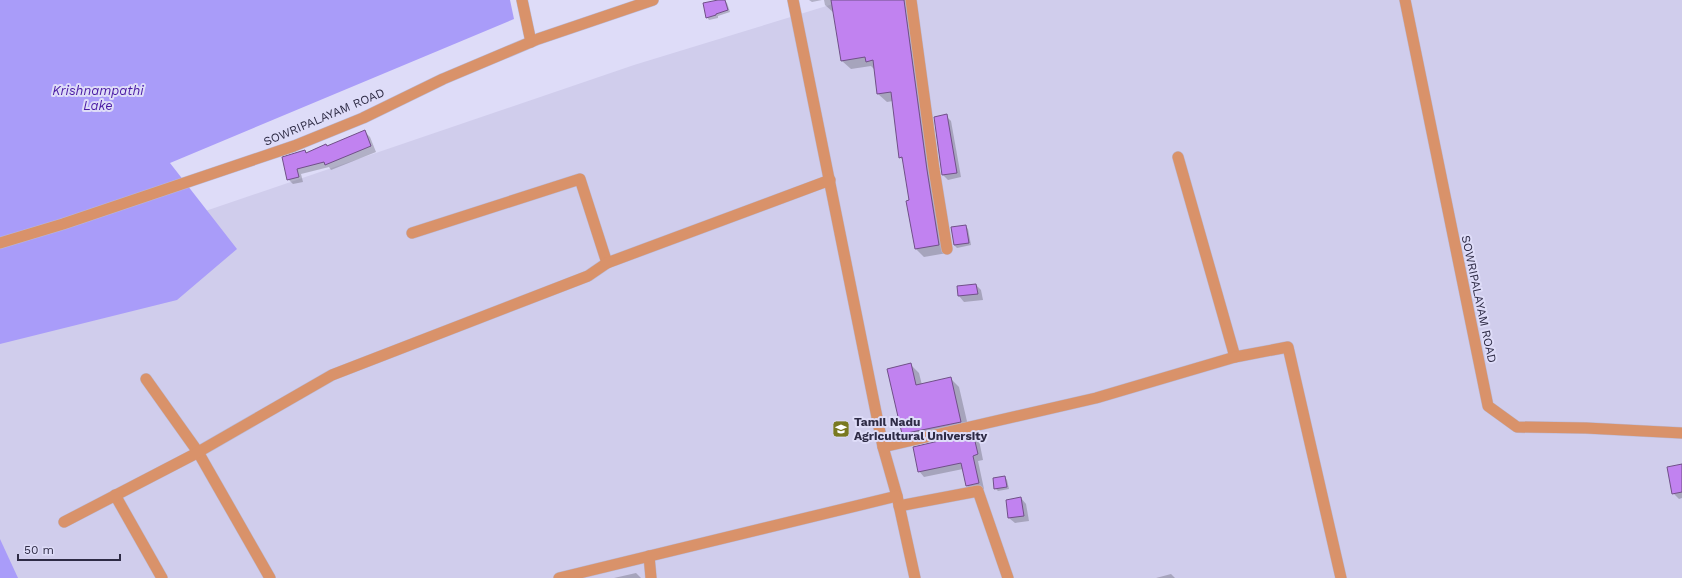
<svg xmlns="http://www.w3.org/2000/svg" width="1682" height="578" viewBox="0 0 1682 578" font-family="'Work Sans',sans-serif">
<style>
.built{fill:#d0cdec}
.water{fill:#a99cf9}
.shadow{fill:#0003}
.building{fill:#c182f0;stroke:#705088}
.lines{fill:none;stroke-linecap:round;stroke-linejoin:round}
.minor-casing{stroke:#bbb9d4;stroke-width:12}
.tertiary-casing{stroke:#bbb9d4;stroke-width:12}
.minor{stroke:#d9926a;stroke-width:11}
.tertiary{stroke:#d9926a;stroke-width:11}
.labels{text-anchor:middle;stroke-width:4;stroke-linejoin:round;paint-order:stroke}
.street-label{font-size:12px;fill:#2e2b45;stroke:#dedcf8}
.poi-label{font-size:12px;font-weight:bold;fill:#2e2b45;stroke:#dedcf8;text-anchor:start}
.water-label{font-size:13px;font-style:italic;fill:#4919a3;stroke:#dedcf8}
</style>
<rect width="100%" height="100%" fill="#dedcf8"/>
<!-- built -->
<path class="built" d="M 846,0 L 1682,0 L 1682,578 L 0,578 L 0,281 L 634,65 Z"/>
<!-- water -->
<g class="water">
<path d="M 0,0 L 510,0 L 514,19 L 170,163 L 237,249 L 177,300 L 0,344 Z"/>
<path d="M 0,539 L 18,578 L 0,578 Z"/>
</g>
<!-- shadow -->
<g class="shadow">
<path d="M 724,0 L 727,3 L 730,12 L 718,16 L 718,18 L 709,20 L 707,17 Z"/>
<path d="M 809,0 L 822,0 L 812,2 Z"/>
<path d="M 824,0 L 914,0 L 947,253 L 924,257 L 916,249 L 907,202 L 911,201 L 903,160 L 900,157 L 893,101 L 887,102 L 878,94 L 875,70 L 871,66 L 851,69 L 842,61 L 834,13 L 825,5 Z"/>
<path d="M 946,116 L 951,121 L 961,177 L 948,180 L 943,175 Z"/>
<path d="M 365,132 L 370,137 L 376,152 L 331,170 L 329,167 L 301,174 L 303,182 L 293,184 L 288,179 L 305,151 L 307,153 Z"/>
<path d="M 965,226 L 968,229 L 971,245 L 957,248 L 954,245 L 952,228 Z"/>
<path d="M 976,285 L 981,290 L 983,300 L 964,302 L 959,296 L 958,287 Z"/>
<path d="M 910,364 L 919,373 L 922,385 L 951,379 L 959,387 L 969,430 L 912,443 L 903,434 L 888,369 Z"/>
<path d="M 973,434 L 979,440 L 983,460 L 978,461 L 984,489 L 972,491 L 967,486 L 963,469 L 924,477 L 919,471 Z"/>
<path d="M 1682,465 L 1682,498 L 1679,499 L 1673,493 Z"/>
<path d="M 1005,477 L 1007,480 L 1009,489 L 998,491 L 995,488 Z"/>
<path d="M 1021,498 L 1026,504 L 1029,521 L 1015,523 L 1009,518 Z"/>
<path d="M 636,573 L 641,578 L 614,578 Z"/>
<path d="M 1171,574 L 1175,578 L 1156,578 Z"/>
</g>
<!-- building -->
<g class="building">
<path d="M 718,0 L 725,0 L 728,10 L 716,14 L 716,15 L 706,18 L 703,3 Z"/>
<path d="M 831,0 L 904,0 L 927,170 L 939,245 L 915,249 L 906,201 L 909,200 L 902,157 L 899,158 L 891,92 L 877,94 L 873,60 L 866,62 L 865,57 L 841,61 Z"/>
<path d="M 947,114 L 957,173 L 942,175 L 934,117 Z"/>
<path d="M 365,130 L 371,146 L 325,165 L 324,162 L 297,169 L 299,177 L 287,180 L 282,157 L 305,150 L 306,153 L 326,144 L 327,146 Z"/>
<path d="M 966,225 L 969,243 L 954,245 L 951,227 Z"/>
<path d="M 976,284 L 978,294 L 958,296 L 957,286 Z"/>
<path d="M 911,363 L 916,385 L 951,377 L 961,422 L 902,434 L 887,369 Z"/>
<path d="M 973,433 L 978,454 L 973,456 L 979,483 L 966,486 L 961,463 L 918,472 L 913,447 Z"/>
<path d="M 1682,464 L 1682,492 L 1672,494 L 1667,467 Z"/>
<path d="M 1005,476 L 1007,487 L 994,489 L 993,478 Z"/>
<path d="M 1021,497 L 1024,516 L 1008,518 L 1006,500 Z"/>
</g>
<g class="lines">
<!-- minor casing -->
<g class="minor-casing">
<g id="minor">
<path d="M 522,0 L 531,42"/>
<path d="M 793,0 L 883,447 L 897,496 L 915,578"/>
<path d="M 911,0 L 934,169 L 947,249"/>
<path d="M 1178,157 L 1235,357 L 1288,347 L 1341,578"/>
<path d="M 412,233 L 580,179 L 607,263"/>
<path d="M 146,379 L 198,452 L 270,578"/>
<path d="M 883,447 L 1096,398 L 1235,357"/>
<path d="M 115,495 L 162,578"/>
<path d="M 899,506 L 978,491 L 1008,578"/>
<path d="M 64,522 L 193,455 L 332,375 L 588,276 L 607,263 L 830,180"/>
<path d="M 649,556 L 651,578"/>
<path d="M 559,578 L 897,496"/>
</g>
</g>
<!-- tertiary casing -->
<g class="tertiary-casing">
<g id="tertiary">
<path d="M 1405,0 L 1488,406 L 1517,427 L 1586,428 L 1682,433"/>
<path d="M 0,243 L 63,224 L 294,146 L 363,118 L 443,79 L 538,39 L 653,0"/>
</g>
</g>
<!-- minor -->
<use href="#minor" class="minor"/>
<!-- tertiary -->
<use href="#tertiary" class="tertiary"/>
</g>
<!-- icons -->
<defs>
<g id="university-square" transform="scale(0.9)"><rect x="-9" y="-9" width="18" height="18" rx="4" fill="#797920" stroke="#dedcf8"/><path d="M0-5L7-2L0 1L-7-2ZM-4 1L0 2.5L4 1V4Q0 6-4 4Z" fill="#fff"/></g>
</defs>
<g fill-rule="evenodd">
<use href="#university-square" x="841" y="429"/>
</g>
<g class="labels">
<!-- street labels -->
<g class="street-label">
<text transform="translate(324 117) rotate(-23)" y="4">SOWRIPALAYAM ROAD</text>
<text transform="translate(1479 299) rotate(78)" y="4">SOWRIPALAYAM ROAD</text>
</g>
<!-- poi labels -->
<g class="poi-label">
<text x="854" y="426">Tamil Nadu<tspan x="854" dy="14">Agricultural University</tspan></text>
</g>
<!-- water labels -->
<g class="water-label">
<text x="98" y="95">Krishnampathi<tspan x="98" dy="15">Lake</tspan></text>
</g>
</g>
<!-- scale -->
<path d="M18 554v6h102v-6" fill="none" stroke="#2e2b45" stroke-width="2"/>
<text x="24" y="554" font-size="12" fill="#2e2b45" stroke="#dedcf8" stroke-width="3" paint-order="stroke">50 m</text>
</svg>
